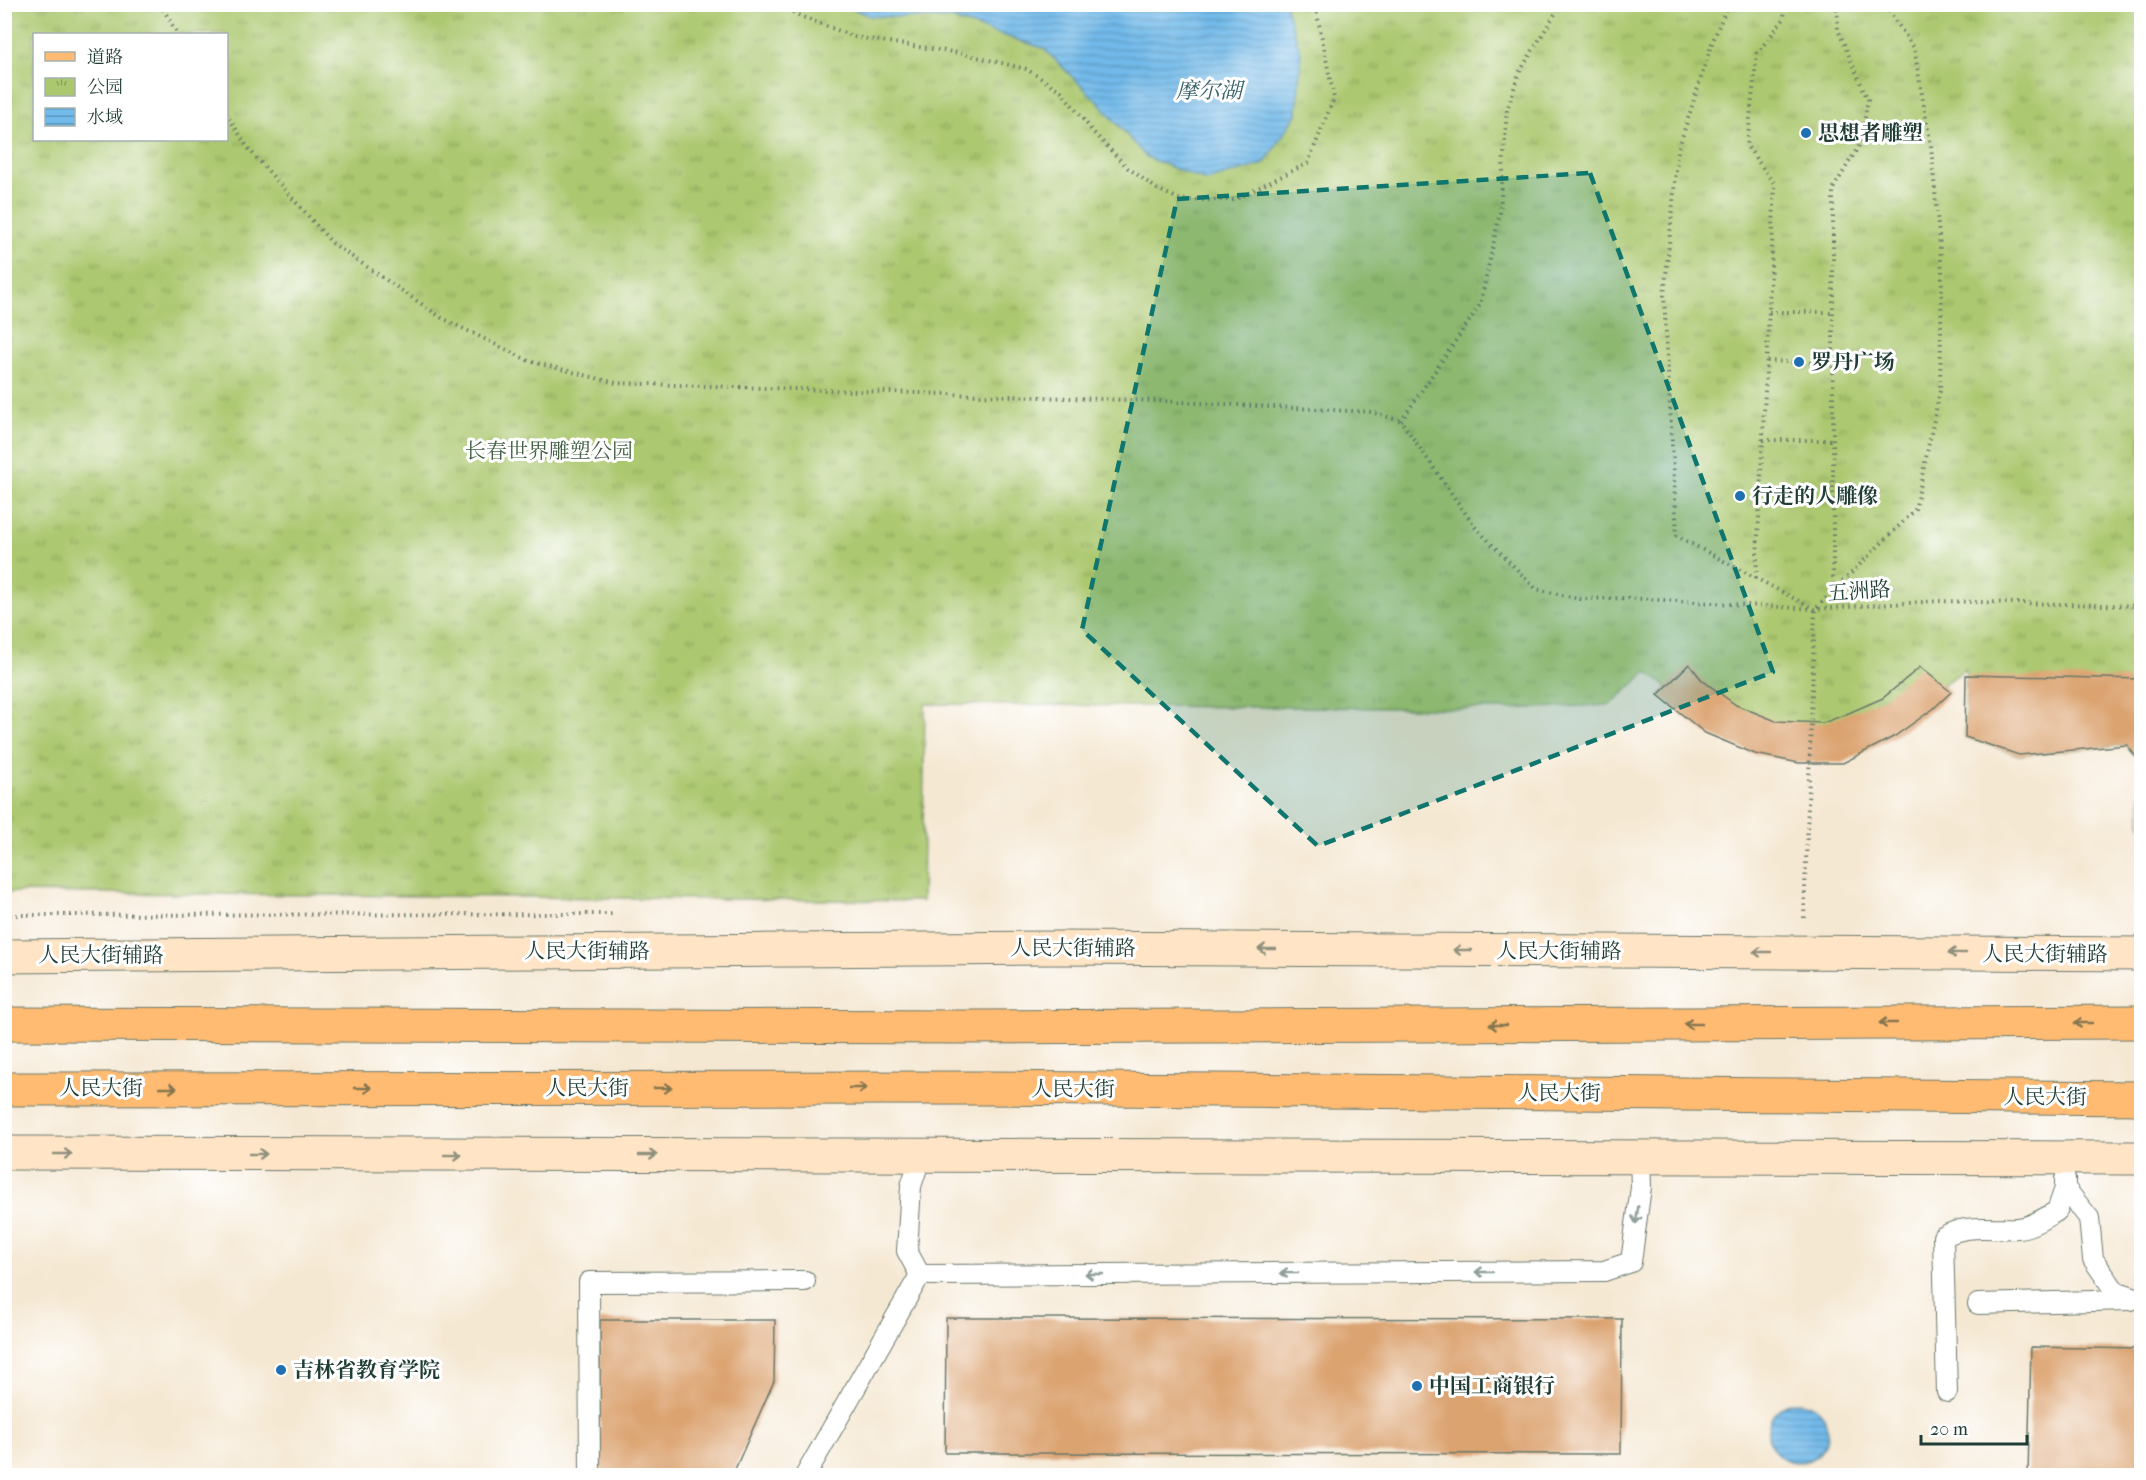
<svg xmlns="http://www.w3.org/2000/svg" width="2146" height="1480" viewBox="0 0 2146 1480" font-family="'IM FELL French Canon','Noto Serif SC',serif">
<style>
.park{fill:url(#park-tufts);stroke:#668252;stroke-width:1.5;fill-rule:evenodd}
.water{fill:url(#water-rules);stroke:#487c8f;stroke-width:1.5}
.building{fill:#dba36f}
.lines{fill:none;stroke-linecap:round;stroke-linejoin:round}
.service-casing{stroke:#6a796c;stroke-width:22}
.secondary-casing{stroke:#6a796c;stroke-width:35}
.primary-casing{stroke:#6a796c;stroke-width:35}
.path{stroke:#6a796c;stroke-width:4;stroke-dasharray:1.5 4.5;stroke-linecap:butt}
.service{stroke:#fff;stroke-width:20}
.secondary{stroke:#ffe4c6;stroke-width:33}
.primary{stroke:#ffbb71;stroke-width:33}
.oneway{stroke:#8f907d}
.oneway2{stroke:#84764f}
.oneway3{stroke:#8f9e9a}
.marked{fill:#0f766e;fill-opacity:0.2;stroke:#0f766e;stroke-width:4.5;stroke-dasharray:12 8;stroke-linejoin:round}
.poi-dot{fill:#1f6fb2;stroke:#fff;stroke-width:2}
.labels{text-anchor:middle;stroke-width:6;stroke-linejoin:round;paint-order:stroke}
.poi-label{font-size:21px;font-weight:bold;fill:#1f3d34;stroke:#fff;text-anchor:start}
.park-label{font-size:21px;fill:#426043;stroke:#fff}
.street-label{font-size:21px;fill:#1f3d34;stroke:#fff}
.water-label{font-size:22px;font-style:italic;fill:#38626b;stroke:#fff}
</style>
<defs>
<pattern id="park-tufts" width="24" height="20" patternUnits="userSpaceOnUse" patternTransform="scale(1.5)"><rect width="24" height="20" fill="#acc86f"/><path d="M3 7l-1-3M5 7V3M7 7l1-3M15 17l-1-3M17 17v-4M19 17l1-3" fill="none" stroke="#8ba45c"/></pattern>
<pattern id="water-rules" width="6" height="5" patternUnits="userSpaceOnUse" patternTransform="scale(1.5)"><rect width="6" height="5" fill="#72baea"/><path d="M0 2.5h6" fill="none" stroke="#5d98be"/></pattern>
</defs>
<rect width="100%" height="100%" fill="#fff"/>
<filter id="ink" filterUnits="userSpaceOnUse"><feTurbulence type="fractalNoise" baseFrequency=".0167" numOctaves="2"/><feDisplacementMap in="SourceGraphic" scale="12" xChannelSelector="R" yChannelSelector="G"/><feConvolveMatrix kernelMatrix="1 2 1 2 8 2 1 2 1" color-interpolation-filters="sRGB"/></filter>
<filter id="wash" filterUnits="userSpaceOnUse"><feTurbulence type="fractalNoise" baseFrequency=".008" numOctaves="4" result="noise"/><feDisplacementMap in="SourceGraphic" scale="24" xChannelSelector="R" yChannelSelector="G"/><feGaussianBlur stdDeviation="1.35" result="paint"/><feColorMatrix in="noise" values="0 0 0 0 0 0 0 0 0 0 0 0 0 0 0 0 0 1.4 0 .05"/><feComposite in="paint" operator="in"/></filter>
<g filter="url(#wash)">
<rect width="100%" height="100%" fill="#f5e8d3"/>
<!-- park -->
<path class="park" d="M 5,5 L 2141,5 L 2141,827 L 2141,765 L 2127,745 L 2019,755 L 1965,737 L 1966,669 L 1911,705 L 1849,738 L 1697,710 L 1647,672 L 1610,705 L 1507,709 L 925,704 L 922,901 L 5,892 ZM 34,34 L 226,34 L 226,140 L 34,140 Z"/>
<!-- water -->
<g class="water">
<path d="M 843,5 L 1285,5 L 1301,53 L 1297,114 L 1264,164 L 1206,181 L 1146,157 L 1100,104 L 1043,48 L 951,19 L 870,16 Z"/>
<circle cx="1798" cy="1432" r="30"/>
</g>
<g id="blocks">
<!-- building -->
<g class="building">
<path d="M 1689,664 L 1702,680 L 1736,705 L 1776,721 L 1823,723 L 1844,715 L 1883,698 L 1920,667 L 1951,692 L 1933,709 L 1895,736 L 1843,763 L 1799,763 L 1755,754 L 1705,733 L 1658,695 Z"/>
<path d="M 1966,675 L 2142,679 L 2142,765 L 2127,745 L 2019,755 L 1965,737 Z"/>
<path d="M 946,1318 L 1622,1319 L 1621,1454 L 945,1453 Z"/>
<path d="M 600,1320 L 775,1320 L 774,1381 L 732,1476 L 600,1476 Z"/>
<path d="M 2031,1347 L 2142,1349 L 2142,1476 L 2028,1476 Z"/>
</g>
</g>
</g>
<g filter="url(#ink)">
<use href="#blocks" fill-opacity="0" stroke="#6a796c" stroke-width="1.5"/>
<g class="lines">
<!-- service casing -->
<g class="service-casing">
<g id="service">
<path d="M 921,1156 L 911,1186 L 907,1251 L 920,1275 L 1604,1271 L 1631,1262 L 1641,1187 L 1640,1157"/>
<path d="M 2065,1179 L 2065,1188 L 2089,1218 L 2093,1259 L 2115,1291 L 2142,1300"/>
<path d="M 1978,1304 L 2131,1300"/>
<path d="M 1947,1392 L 1943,1237 C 1966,1223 1992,1230 2018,1228 C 2032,1227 2044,1218 2057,1211 L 2065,1188"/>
<path d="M 590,1476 L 589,1282 L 805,1281"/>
<path d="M 805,1476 L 920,1275"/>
</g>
</g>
<!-- secondary casing -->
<g class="secondary-casing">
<g id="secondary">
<path d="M 4,956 L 1056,948 L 2142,954"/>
<path d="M 4,1153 L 2142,1158"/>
</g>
</g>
<!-- primary casing -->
<g class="primary-casing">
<g id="primary">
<path d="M 4,1024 L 967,1027 L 2142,1022"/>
<path d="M 4,1089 L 985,1088 L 2142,1098"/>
</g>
</g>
<!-- path -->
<g class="path">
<path d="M 160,4 L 178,34"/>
<path d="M 784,4 L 795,14 L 855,37 L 965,54 L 1026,69 L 1061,91 L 1094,133 L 1128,168 L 1157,189 L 1181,200 L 1234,200 L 1308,163 L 1334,98 L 1315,4"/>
<path d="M 1728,4 L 1712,43 L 1678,150 L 1664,296 L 1677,536 L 1812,608"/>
<path d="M 226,113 L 248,148 L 332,243 L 442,318 L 529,361 L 616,383 L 1160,401 L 1371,412 L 1401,421 L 1475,527 L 1536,589 L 1580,599 L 1628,598 L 1815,609 L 1939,601 L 2142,606"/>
<path d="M 1769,312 L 1833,312"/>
<path d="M 1767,361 L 1833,364"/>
<path d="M 1401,421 L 1480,305 L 1500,213 L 1507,110 L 1519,73 L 1561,4"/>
<path d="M 1763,440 L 1834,440"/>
<path d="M 1756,578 L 1775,185 L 1747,146 L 1757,53 L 1784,19 L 1785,4"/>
<path d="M 1833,590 L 1833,189 L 1860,144 L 1868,100 L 1838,30 L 1837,4"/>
<path d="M 4,915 L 614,914"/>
<path d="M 1804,918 L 1815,609 L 1915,510 L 1940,391 L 1942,271 L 1931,146 L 1914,48 L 1884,4"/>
</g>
<!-- service -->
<use href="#service" class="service"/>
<!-- secondary -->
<use href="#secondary" class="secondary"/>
<!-- primary -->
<use href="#primary" class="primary"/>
</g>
<!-- one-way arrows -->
<defs><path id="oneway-shaft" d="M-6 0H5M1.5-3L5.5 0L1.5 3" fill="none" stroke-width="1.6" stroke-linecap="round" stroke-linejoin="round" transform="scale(1.5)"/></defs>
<g class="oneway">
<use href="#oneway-shaft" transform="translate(1267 949) rotate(-180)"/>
<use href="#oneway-shaft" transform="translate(1462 950) rotate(-180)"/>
<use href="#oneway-shaft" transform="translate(1762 952) rotate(-180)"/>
<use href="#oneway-shaft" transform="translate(1957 953) rotate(-180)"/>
<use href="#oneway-shaft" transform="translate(63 1154)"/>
<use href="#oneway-shaft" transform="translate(258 1154)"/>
<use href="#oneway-shaft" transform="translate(453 1155)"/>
<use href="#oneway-shaft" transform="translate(648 1155)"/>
</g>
<g class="oneway2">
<use href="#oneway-shaft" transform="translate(1888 1023) rotate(180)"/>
<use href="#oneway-shaft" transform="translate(2083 1023) rotate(180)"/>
<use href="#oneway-shaft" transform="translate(1693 1024) rotate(180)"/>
<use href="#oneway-shaft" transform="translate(1498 1025) rotate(180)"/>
<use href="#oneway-shaft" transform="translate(168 1088)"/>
<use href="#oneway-shaft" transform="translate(363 1088)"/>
<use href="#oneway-shaft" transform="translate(663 1088)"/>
<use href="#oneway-shaft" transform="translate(858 1088)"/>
</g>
<g class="oneway3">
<use href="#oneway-shaft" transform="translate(1637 1215) rotate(98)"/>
<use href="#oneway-shaft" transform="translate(1484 1272) rotate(180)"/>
<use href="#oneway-shaft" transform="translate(1289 1273) rotate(180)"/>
<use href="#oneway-shaft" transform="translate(1094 1274) rotate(180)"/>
</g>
</g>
<!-- marked area -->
<path class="marked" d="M 1590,173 L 1773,672 L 1318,846 L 1082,630 L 1177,199 Z"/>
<!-- markers -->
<g class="poi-dot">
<circle cx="1806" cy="133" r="6"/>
<circle cx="1799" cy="362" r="6"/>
<circle cx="1740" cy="496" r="6"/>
<circle cx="281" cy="1370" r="6"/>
<circle cx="1417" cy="1386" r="6"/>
</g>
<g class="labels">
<!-- poi labels -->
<g class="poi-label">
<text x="1818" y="140">思想者雕塑</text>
<text x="1811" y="369">罗丹广场</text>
<text x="1752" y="503">行走的人雕像</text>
<text x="293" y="1377">吉林省教育学院</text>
<text x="1429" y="1393">中国工商银行</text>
</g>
<!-- park labels -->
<g class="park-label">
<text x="549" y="458">长春世界雕塑公园</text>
</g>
<!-- street labels -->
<g class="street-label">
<text transform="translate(1859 591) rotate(-4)" y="7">五洲路</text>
<text x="1073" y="955">人民大街辅路</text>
<text x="587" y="958">人民大街辅路</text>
<text x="1559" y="958">人民大街辅路</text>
<text x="2045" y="961">人民大街辅路</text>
<text x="101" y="962">人民大街辅路</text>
<text x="101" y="1095">人民大街</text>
<text x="587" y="1095">人民大街</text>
<text x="1073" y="1096">人民大街</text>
<text x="1559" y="1100">人民大街</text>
<text x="2045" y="1104">人民大街</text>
</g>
<!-- water labels -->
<g class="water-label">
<text x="1209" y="98">摩尔湖</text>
</g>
</g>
<!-- margin -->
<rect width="2146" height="1480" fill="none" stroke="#fff" stroke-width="24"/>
<!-- legend -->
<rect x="33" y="33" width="195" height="108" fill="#ffffff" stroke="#a5b1ae" stroke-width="1.5"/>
<rect x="45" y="52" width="30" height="9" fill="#ffbb71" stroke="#a5b1ae" stroke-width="1.5"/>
<text x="87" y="63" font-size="18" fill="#1f3d34">道路</text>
<rect x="45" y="78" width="30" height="18" fill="url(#park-tufts)" stroke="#a5b1ae" stroke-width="1.5"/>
<text x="87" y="93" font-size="18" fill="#1f3d34">公园</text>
<rect x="45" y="108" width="30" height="18" fill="url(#water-rules)" stroke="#a5b1ae" stroke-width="1.5"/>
<text x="87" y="123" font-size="18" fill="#1f3d34">水域</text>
<!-- scale -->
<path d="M1921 1435v9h106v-9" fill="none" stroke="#1f3d34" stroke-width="3"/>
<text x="1930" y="1435" font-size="18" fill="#1f3d34" stroke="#ffffff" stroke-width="4.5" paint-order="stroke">20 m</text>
</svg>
